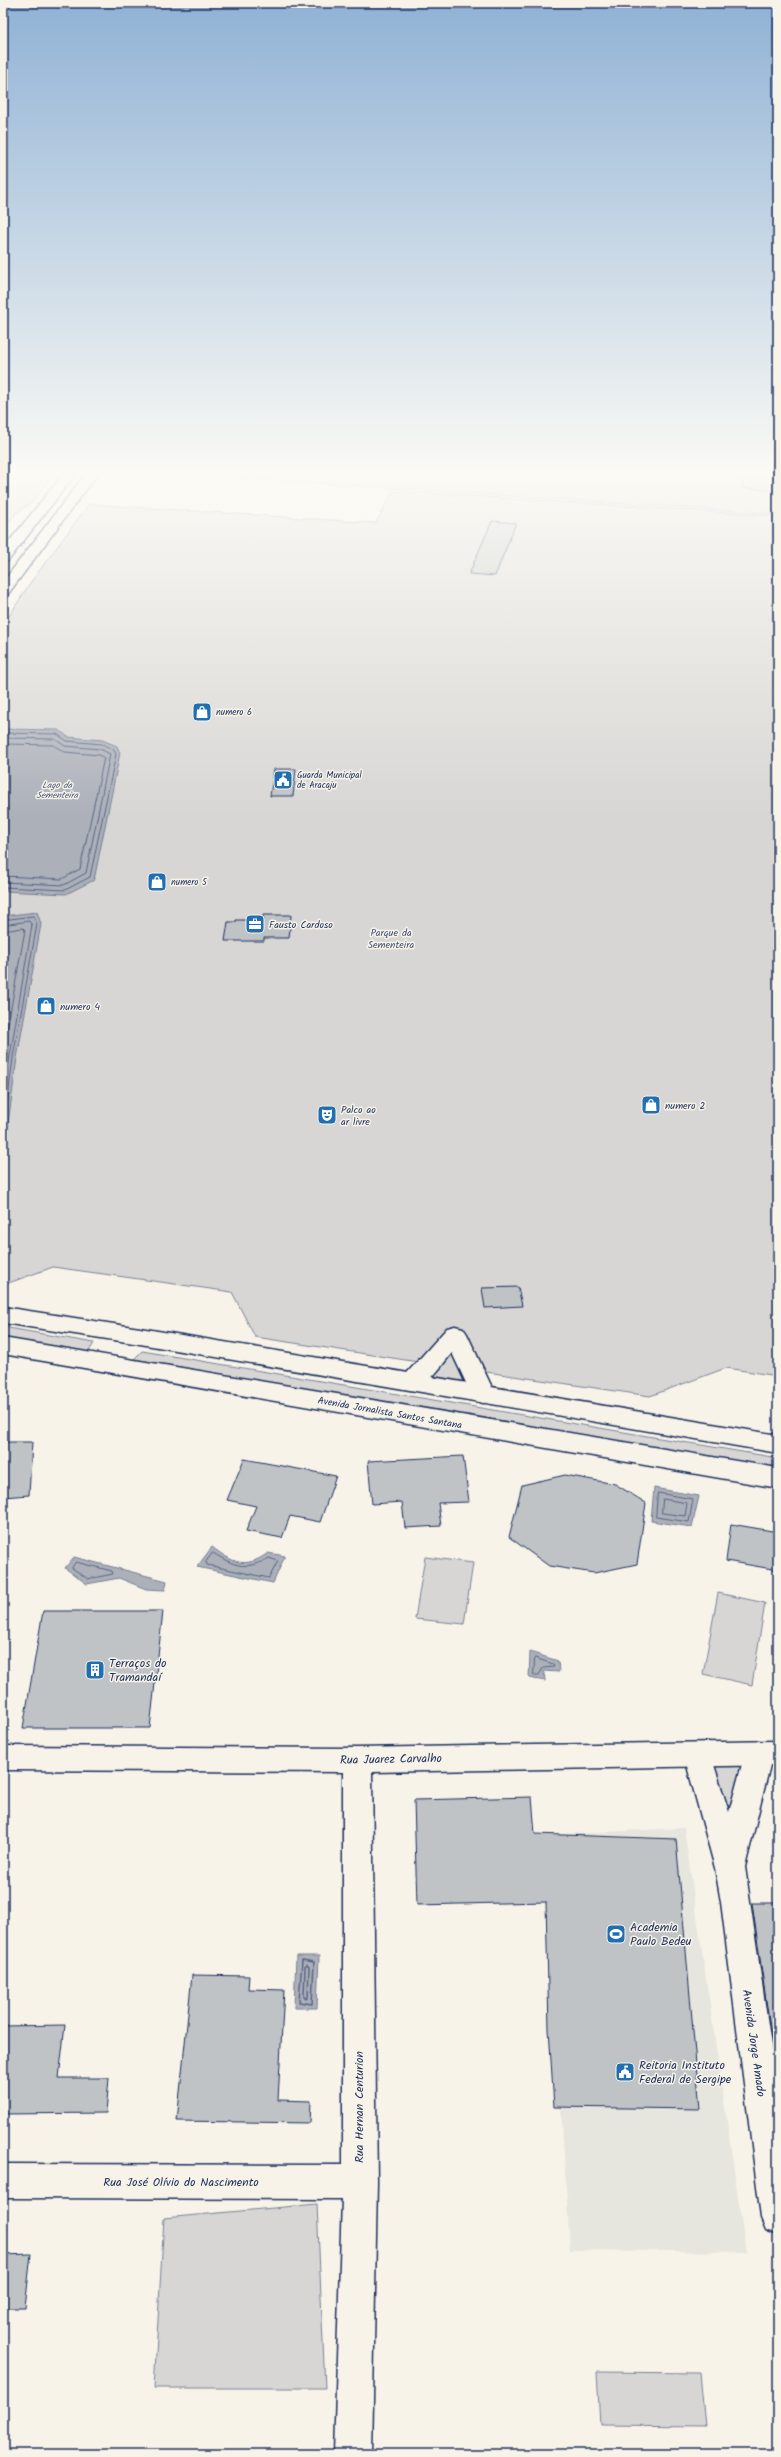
<svg xmlns="http://www.w3.org/2000/svg" width="781" height="2457" viewBox="0 0 781 2457" font-family="Kalam,sans-serif">
<style>
.built{fill:#e6e5de}
.green{fill:#d7d6d4;stroke:#798299}
.water{fill:#acb0b9;stroke:#727c95}
.lines{fill:none;stroke-linecap:round;stroke-linejoin:round}
.shore-far1{stroke:#556382;stroke-width:1}
.shore{stroke:#556382;stroke-width:1.5}
.building{fill:#c0c3c5;stroke:#1b2f5e}
.minor-casing{stroke:#1b2f5e;stroke-width:3}
.tertiary-casing{stroke:#1b2f5e;stroke-width:3}
.secondary-casing{stroke:#1b2f5e;stroke-width:3}
.primary-casing{stroke:#1b2f5e;stroke-width:3}
.minor{fill:#f7f3e8;fill-rule:evenodd}
.tertiary{fill:#f7f3e8;fill-rule:evenodd}
.secondary{fill:#f7f3e8;fill-rule:evenodd}
.primary{fill:#f7f3e8;fill-rule:evenodd}
.labels{text-anchor:middle;stroke-width:3;stroke-linejoin:round;paint-order:stroke}
.far-poi-label{font-size:9px;fill:#1b2f5e;stroke:#f7f3e8;text-anchor:start}
.far-water-label{font-size:9px;font-style:italic;fill:#465679;stroke:#f7f3e8}
.poi-label{font-size:10px;fill:#1b2f5e;stroke:#f7f3e8;text-anchor:start}
.park-label{font-size:10px;fill:#415076;stroke:#f7f3e8}
.street-label{font-size:10px;fill:#1b2f5e;stroke:#f7f3e8}
.near-poi-label{font-size:12px;fill:#1b2f5e;stroke:#f7f3e8;text-anchor:start}
.near-street-label{font-size:12px;fill:#1b2f5e;stroke:#f7f3e8}
</style>
<rect width="100%" height="100%" fill="#f7f3e8"/>
<filter id="ink" filterUnits="userSpaceOnUse"><feTurbulence type="fractalNoise" baseFrequency=".025" numOctaves="2"/><feDisplacementMap in="SourceGraphic" scale="8" xChannelSelector="R" yChannelSelector="G"/><feConvolveMatrix kernelMatrix="1 2 1 2 8 2 1 2 1" color-interpolation-filters="sRGB"/></filter>
<g filter="url(#ink)">
<!-- built -->
<path class="built" d="M 684,1828 L 746,2252 L 570,2250 L 544,1835 Z"/>
<!-- green -->
<g class="green">
<path d="M 5,472 L 55,472 L 31,503 L 16,513 L 3,530 Z"/>
<path d="M 152,472 L 778,472 L 778,514 Z"/>
<path d="M 393,491 L 778,516 L 778,1376 L 726,1368 L 650,1396 L 459,1368 L 464,1382 L 427,1377 L 438,1365 L 255,1337 L 232,1292 L 53,1267 L 3,1285 L 3,626 L 30,583 L 89,504 L 376,523 Z"/>
<path d="M 3,1327 L 94,1343 L 88,1353 L 3,1338 Z"/>
<path d="M 142,1351 L 778,1458 L 778,1470 L 134,1359 Z"/>
<path d="M 425,1557 L 473,1563 L 464,1624 L 415,1619 Z"/>
<path d="M 718,1593 L 765,1603 L 752,1685 L 703,1674 Z"/>
<path d="M 759,1753 L 730,1868 L 698,1755 Z"/>
<path d="M 317,2204 L 325,2388 L 154,2388 L 164,2218 Z"/>
<path d="M 597,2372 L 700,2373 L 705,2426 L 600,2425 Z"/>
</g>
<!-- water -->
<g class="water">
<path d="M 3,729 L 59,730 L 68,737 L 102,740 L 117,746 L 120,753 L 94,880 L 66,894 L 3,891 Z"/>
<path d="M 37,912 L 41,924 L 17,1058 L 3,1160 L 3,916 Z"/>
<path d="M 654,1488 L 699,1496 L 692,1527 L 651,1521 Z"/>
<path d="M 212,1547 C 232,1562 245,1570 268,1553 L 285,1556 L 273,1583 L 197,1567 Z"/>
<path d="M 74,1557 L 167,1581 L 165,1590 L 146,1589 L 119,1578 L 87,1584 L 65,1568 Z"/>
<path d="M 530,1652 L 558,1661 L 559,1672 L 544,1671 L 545,1681 L 529,1678 Z"/>
<path d="M 296,1956 L 319,1956 L 317,2008 L 294,2008 Z"/>
</g>
<g class="lines">
<!-- shore-far1 -->
<g class="shore-far1">
<path d="M 3,733 L 57,734 L 67,741 L 102,744 L 113,749 L 116,754 L 90,877 L 65,890 L 3,887"/>
<path d="M 3,738 L 55,739 L 65,746 L 100,749 L 110,754 L 86,873 L 64,885 L 3,882"/>
<path d="M 3,744 L 53,745 L 65,752 L 99,755 L 104,758 L 80,869 L 62,879 L 3,876"/>
<path d="M 3,920 L 33,916 L 37,924 L 13,1057 L 3,1138"/>
<path d="M 3,925 L 29,921 L 32,925 L 3,1098"/>
<path d="M 3,931 L 23,928 L 25,930 L 3,1052"/>
<path d="M 658,1493 L 693,1499 L 689,1522 L 656,1517 Z"/>
<path d="M 663,1499 L 687,1503 L 685,1516 L 662,1513 Z"/>
<path d="M 213,1553 C 234,1566 246,1571 269,1558 L 278,1561 L 269,1578 L 207,1565 L 206,1562 Z"/>
<path d="M 76,1562 L 112,1571 L 113,1574 L 88,1579 L 72,1568 Z"/>
<path d="M 535,1658 L 553,1664 L 554,1667 L 543,1668 L 539,1675 L 534,1675 Z"/>
</g>
<!-- shore -->
<g class="shore">
<path d="M 302,1960 L 314,1962 L 312,2004 L 299,2002 Z"/>
<path d="M 307,1965 L 309,1967 L 308,1997 L 306,1999 L 304,1997 L 305,1967 Z"/>
</g>
</g>
<!-- building -->
<g class="building">
<path d="M 745,472 L 778,472 L 778,491 L 742,488 Z"/>
<path d="M 492,521 L 516,523 L 495,576 L 469,574 Z"/>
<path d="M 274,769 L 296,769 L 293,796 L 270,796 Z"/>
<path d="M 263,915 L 291,915 L 289,938 L 264,938 L 264,941 L 225,941 L 228,922 L 236,922 L 236,920 L 263,920 Z"/>
<path d="M 518,1287 L 522,1306 L 485,1308 L 482,1288 Z"/>
<path d="M 3,1442 L 32,1442 L 29,1495 L 3,1497 Z"/>
<path d="M 463,1456 L 469,1502 L 438,1503 L 441,1526 L 405,1528 L 402,1502 L 372,1504 L 368,1461 Z"/>
<path d="M 244,1459 L 336,1476 L 320,1522 L 290,1516 L 282,1538 L 246,1531 L 256,1506 L 227,1500 Z"/>
<path d="M 565,1475 L 615,1484 L 646,1503 L 637,1564 L 594,1573 L 549,1566 L 509,1537 L 522,1485 Z"/>
<path d="M 731,1524 L 778,1532 L 778,1570 L 726,1561 Z"/>
<path d="M 43,1611 L 163,1611 L 150,1728 L 23,1728 Z"/>
<path d="M 532,1797 L 535,1834 L 676,1839 L 700,2109 L 554,2107 L 549,2029 L 546,1902 L 417,1905 L 414,1800 Z"/>
<path d="M 752,1903 L 778,1903 L 778,2083 Z"/>
<path d="M 192,1975 L 249,1976 L 248,1989 L 284,1990 L 278,2100 L 311,2101 L 310,2123 L 177,2121 Z"/>
<path d="M 65,2025 L 59,2078 L 109,2078 L 106,2113 L 3,2114 L 3,2026 Z"/>
<path d="M 31,2254 L 25,2308 L 3,2308 L 3,2255 Z"/>
</g>
<g class="lines">
<!-- minor casing -->
<g class="minor-casing">
<g id="minor">
<path d="M 455,1326 L 463,1328 L 467,1334 L 495,1394 L 492,1400 L 483,1403 L 474,1400 L 452,1353 C 439,1368 424,1395 403,1388 L 399,1382 L 447,1328 Z"/>
<path d="M 778,1741 L 778,1765 L 372,1772 L 377,2182 L 372,2454 L 334,2454 L 342,2199 L 3,2198 L 3,2164 L 343,2165 L 343,1772 L 3,1770 L 3,1746 L 357,1748 Z"/>
</g>
</g>
<!-- tertiary casing -->
<g class="tertiary-casing">
<path id="tertiary" d="M 759,1741 L 769,1744 L 773,1753 L 745,1867 L 778,2093 L 778,2235 L 766,2230 L 761,2218 L 721,1902 L 715,1868 L 684,1755 L 688,1746 L 698,1743 L 708,1746 L 729,1812 L 745,1753 L 749,1744 Z"/>
</g>
<!-- secondary casing -->
<g class="secondary-casing">
<g id="secondary">
<path d="M 3,1307 L 140,1328 L 778,1435 L 778,1453 L 140,1344 L 3,1323 Z"/>
<path d="M 3,1338 L 778,1468 L 778,1488 L 3,1354 Z"/>
</g>
</g>
<!-- primary casing -->
<g class="primary-casing">
<g id="primary">
<path d="M 65,472 L 77,472 L 8,561 L 3,562 L 3,549 Z"/>
<path d="M 87,472 L 99,472 L 8,594 L 3,595 L 3,582 Z"/>
</g>
</g>
<!-- minor -->
<use href="#minor" class="minor"/>
<!-- tertiary -->
<use href="#tertiary" class="tertiary"/>
<!-- secondary -->
<use href="#secondary" class="secondary"/>
<!-- primary -->
<use href="#primary" class="primary"/>
</g>
</g>
<!-- sky -->
<linearGradient id="sky" x2="0" y2="1"><stop stop-color="#90b2d5"/><stop offset="0.58" stop-color="#fbfaf5"/><stop offset="1" stop-color="#fbfaf5" stop-opacity="0"/></linearGradient>
<rect width="781" height="816" fill="url(#sky)"/>
<!-- icons -->
<defs>
<g id="shop-square" transform="scale(1)"><rect x="-9" y="-9" width="18" height="18" rx="4" fill="#1f6fb2" stroke="#f7f3e8"/><path d="M-5-2.5h2.3a2.7 3.5 0 0 1 5.4 0H5L5.5 6h-11ZM-1.5-2.5h3a1.5 2.3 0 0 0-3 0Z" fill="#fff"/></g>
<g id="civic-square" transform="scale(1)"><rect x="-9" y="-9" width="18" height="18" rx="4" fill="#1f6fb2" stroke="#f7f3e8"/><path d="M-.6-6.5H3V-4.5H.6V-3L4-1V1h2V6H-6V1h2V-1L-.6-3ZM-1.2 2.5V6h2.4V2.5Z" fill="#fff"/></g>
<g id="office-square" transform="scale(1)"><rect x="-9" y="-9" width="18" height="18" rx="4" fill="#1f6fb2" stroke="#f7f3e8"/><path d="M-6-3h4V-5.5h4V-3h4V5H-6ZM-1-4.5V-3h2v-1.5ZM-6 0V1H6V0Z" fill="#fff"/></g>
<g id="theatre-square" transform="scale(1)"><rect x="-9" y="-9" width="18" height="18" rx="4" fill="#1f6fb2" stroke="#f7f3e8"/><path d="M-5-5.5Q0-4 5-5.5V0Q5 5 0 6Q-5 5-5 0ZM-3.3-2.5H-1v1.5H-3.3ZM1-2.5H3.3v1.5H1ZM-2.8 1Q0 5.5 2.8 1Z" fill="#fff"/></g>
<g id="building-square" transform="scale(1)"><rect x="-9" y="-9" width="18" height="18" rx="4" fill="#1f6fb2" stroke="#f7f3e8"/><path d="M-4-6H4V6H1V3H-1V6H-4ZM-2.5-4.3h1.7v1.8h-1.7ZM.8-4.3h1.7v1.8H.8ZM-2.5-1h1.7V.8h-1.7ZM.8-1h1.7V.8H.8Z" fill="#fff"/></g>
<g id="stadium-square" transform="scale(1)"><rect x="-9" y="-9" width="18" height="18" rx="4" fill="#1f6fb2" stroke="#f7f3e8"/><path d="M0-5a6.5 5 0 1 0 0 10a6.5 5 0 1 0 0-10ZM-3.5-1.8h7v3.6h-7Z" fill="#fff"/></g>
</defs>
<g fill-rule="evenodd">
<use href="#shop-square" x="202" y="712"/>
<use href="#civic-square" x="283" y="780"/>
<use href="#shop-square" x="157" y="882"/>
<use href="#office-square" x="255" y="924"/>
<use href="#shop-square" x="46" y="1006"/>
<use href="#shop-square" x="651" y="1105"/>
<use href="#theatre-square" x="327" y="1115"/>
<use href="#building-square" x="95" y="1670"/>
<use href="#stadium-square" x="616" y="1934"/>
<use href="#civic-square" x="625" y="2072"/>
</g>
<g class="labels">
<!-- far-poi labels -->
<g class="far-poi-label">
<text x="216" y="715">numero 6</text>
<text x="297" y="778">Guarda Municipal<tspan x="297" dy="10">de Aracaju</tspan></text>
<text x="171" y="885">numero 5</text>
</g>
<!-- far-water labels -->
<g class="far-water-label">
<text x="57" y="788">Lago da<tspan x="57" dy="10">Sementeira</tspan></text>
</g>
<!-- poi labels -->
<g class="poi-label">
<text x="269" y="928">Fausto Cardoso</text>
<text x="60" y="1010">numero 4</text>
<text x="665" y="1109">numero 2</text>
<text x="341" y="1113">Palco ao<tspan x="341" dy="12">ar livre</tspan></text>
</g>
<!-- park labels -->
<g class="park-label">
<text x="391" y="936">Parque da<tspan x="391" dy="12">Sementeira</tspan></text>
</g>
<!-- street labels -->
<g class="street-label">
<text transform="translate(390 1412) rotate(10)" y="4">Avenida Jornalista Santos Santana</text>
</g>
<!-- near-poi labels -->
<g class="near-poi-label">
<text x="109" y="1667">Terraços do<tspan x="109" dy="14">Tramandaí</tspan></text>
<text x="630" y="1931">Academia<tspan x="630" dy="14">Paulo Bedeu</tspan></text>
<text x="639" y="2069">Reitoria Instituto<tspan x="639" dy="14">Federal de Sergipe</tspan></text>
</g>
<!-- near-street labels -->
<g class="near-street-label">
<text transform="translate(391 1759) rotate(-1)" y="4">Rua Juarez Carvalho</text>
<text transform="translate(754 2043) rotate(82)" y="4">Avenida Jorge Amado</text>
<text transform="translate(359 2107) rotate(-90)" y="4">Rua Hernan Centurion</text>
<text x="181" y="2186">Rua José Olívio do Nascimento</text>
</g>
</g>
<!-- margin -->
<rect width="781" height="2457" fill="none" stroke="#f7f3e8" stroke-width="16"/>
<rect x="8" y="8" width="765" height="2441" fill="none" stroke="#1b2f5e" stroke-width="1.5" filter="url(#ink)"/>
</svg>
